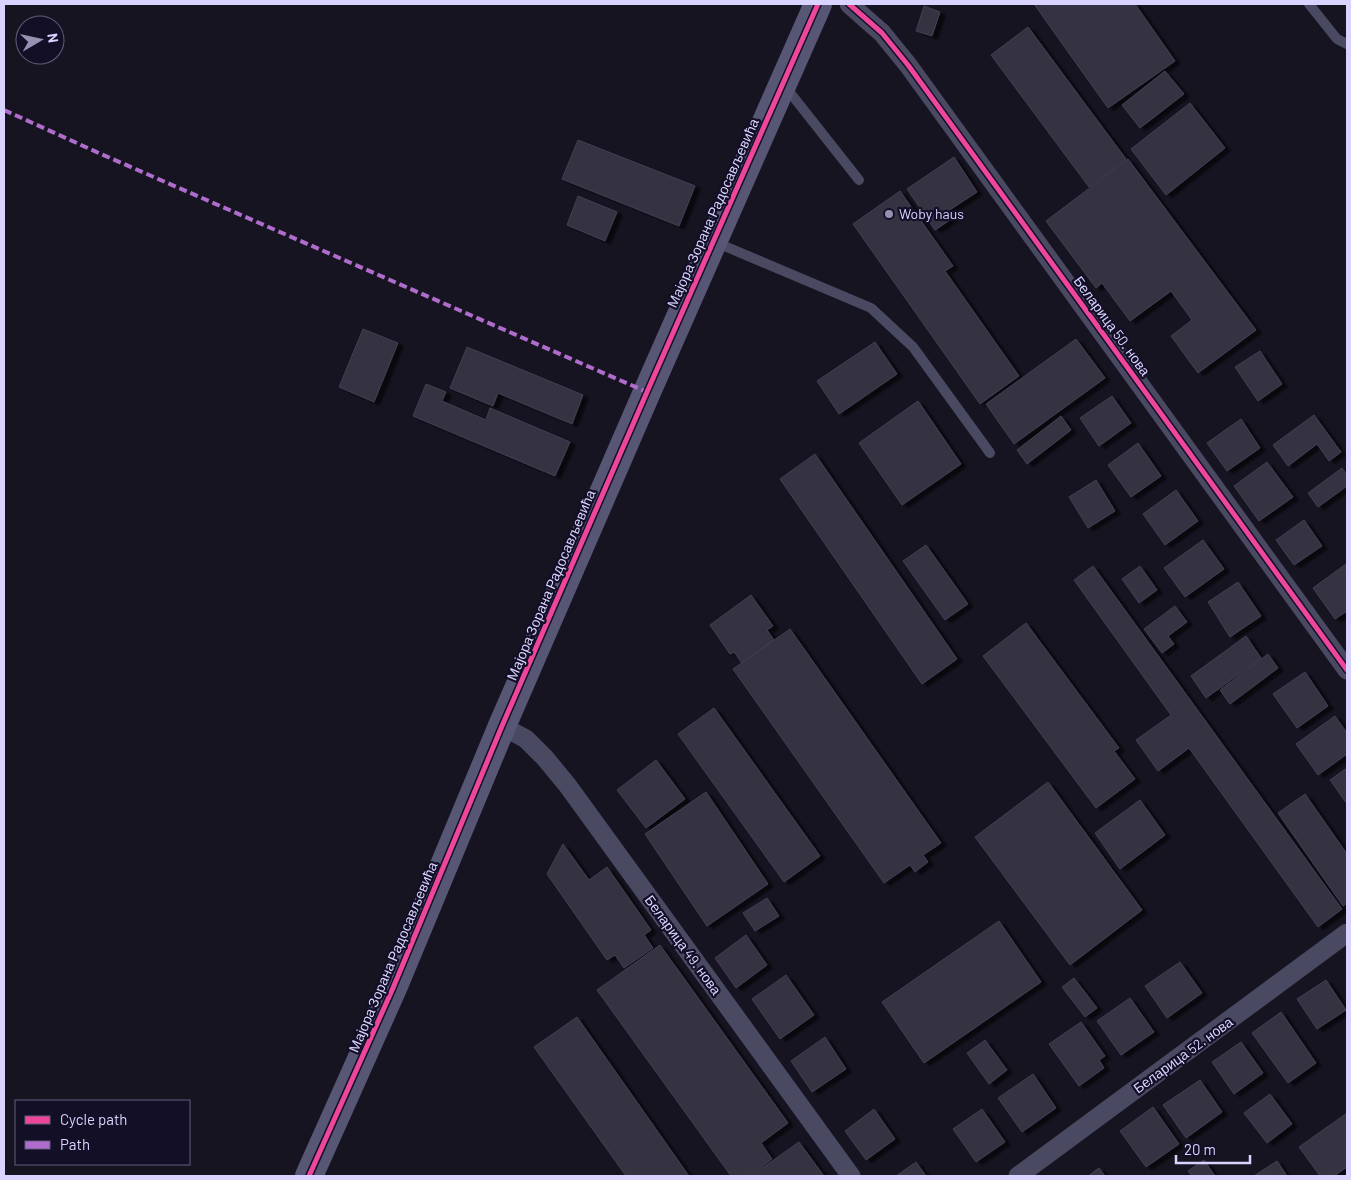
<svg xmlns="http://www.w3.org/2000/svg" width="1351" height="1180" viewBox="0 0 1351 1180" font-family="Barlow,sans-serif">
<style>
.building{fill:#343243;stroke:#433f54;filter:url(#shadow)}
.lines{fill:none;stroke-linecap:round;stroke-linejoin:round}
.service{stroke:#4a4962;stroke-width:10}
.minor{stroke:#4a4962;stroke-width:19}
.secondary{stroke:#575674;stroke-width:28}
.quiet{stroke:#b06ccc;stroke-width:4;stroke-dasharray:8 4;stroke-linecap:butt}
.cycleway-casing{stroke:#130f26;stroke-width:8}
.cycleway{stroke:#ed469a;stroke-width:5}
.poi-dot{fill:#9591b1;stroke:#130f26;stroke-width:2}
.labels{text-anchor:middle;stroke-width:4.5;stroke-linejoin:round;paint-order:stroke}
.street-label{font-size:14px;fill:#d9d4ff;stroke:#130f26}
.poi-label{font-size:14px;fill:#d9d4ff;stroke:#130f26;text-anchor:start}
</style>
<defs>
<filter id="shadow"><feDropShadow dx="5.5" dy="3" stdDeviation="1" flood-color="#0009"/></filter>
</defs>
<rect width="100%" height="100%" fill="#161421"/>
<!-- building -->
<g class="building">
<path d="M 1034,4 L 1135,4 L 1175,61 L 1108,108 Z"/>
<path d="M 924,6 L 940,12 L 932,36 L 916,31 Z"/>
<path d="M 1028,27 L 1126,159 L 1089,187 L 991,55 Z"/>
<path d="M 1165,71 L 1184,94 L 1140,128 L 1122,105 Z"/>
<path d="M 1190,103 L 1225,148 L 1166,195 L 1131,149 Z"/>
<path d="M 578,140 L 695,186 L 679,226 L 562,179 Z"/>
<path d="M 954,157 L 977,192 L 948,211 L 953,218 L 935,230 L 907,189 Z"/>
<path d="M 1128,159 L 1256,330 L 1198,373 L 1171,336 L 1192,320 L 1171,291 L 1130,321 L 1102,283 L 1096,288 L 1046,221 Z"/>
<path d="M 900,191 L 953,266 L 945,271 L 1019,376 L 980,404 L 853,224 Z"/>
<path d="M 578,196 L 617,212 L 605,241 L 567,225 Z"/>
<path d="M 363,329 L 398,343 L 374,402 L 339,387 Z"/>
<path d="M 1076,339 L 1105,378 L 1014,444 L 986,404 Z"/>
<path d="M 875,342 L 897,374 L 839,414 L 817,381 Z"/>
<path d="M 467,347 L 583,395 L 572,424 L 498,393 L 493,406 L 450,388 Z"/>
<path d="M 1260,351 L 1282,384 L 1258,401 L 1235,367 Z"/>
<path d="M 426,384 L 446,392 L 442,401 L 486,420 L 490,408 L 570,442 L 555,476 L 413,416 Z"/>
<path d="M 1112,396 L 1131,423 L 1099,446 L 1080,418 Z"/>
<path d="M 918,401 L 961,464 L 902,505 L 859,443 Z"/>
<path d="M 1314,415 L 1341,452 L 1329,461 L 1317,444 L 1288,466 L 1273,445 Z"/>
<path d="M 1061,416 L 1071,430 L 1027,464 L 1017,450 Z"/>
<path d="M 1241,419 L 1260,448 L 1227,471 L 1207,443 Z"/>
<path d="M 1138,443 L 1161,476 L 1131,497 L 1108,465 Z"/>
<path d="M 815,454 L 957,659 L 922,684 L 780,479 Z"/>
<path d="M 1267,462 L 1293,497 L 1259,521 L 1234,486 Z"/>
<path d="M 1342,468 L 1347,475 L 1347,486 L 1318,507 L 1308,493 Z"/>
<path d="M 1096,480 L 1115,511 L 1088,528 L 1069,497 Z"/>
<path d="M 1176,490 L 1198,521 L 1165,545 L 1143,514 Z"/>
<path d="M 1304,520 L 1322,546 L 1294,565 L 1276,540 Z"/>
<path d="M 1203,540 L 1224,569 L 1185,597 L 1164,568 Z"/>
<path d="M 926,545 L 968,604 L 945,620 L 903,561 Z"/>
<path d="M 1346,564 L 1347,611 L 1335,619 L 1313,588 Z"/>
<path d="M 1093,566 L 1342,909 L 1318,927 L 1189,748 L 1158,771 L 1136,740 L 1171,715 L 1074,580 Z"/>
<path d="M 1140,566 L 1157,590 L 1139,603 L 1122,579 Z"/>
<path d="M 1238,582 L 1261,616 L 1230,637 L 1208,602 Z"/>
<path d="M 751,595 L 773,626 L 767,630 L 774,640 L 742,663 L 734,652 L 730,654 L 710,625 Z"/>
<path d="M 1175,606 L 1187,622 L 1168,636 L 1174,644 L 1162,653 L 1144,629 Z"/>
<path d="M 1026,623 L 1119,748 L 1114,751 L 1135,779 L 1096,808 L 983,656 Z"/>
<path d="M 790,629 L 941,843 L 923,855 L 928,862 L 915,872 L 910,865 L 884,883 L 733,669 Z"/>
<path d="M 1246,636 L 1261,658 L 1206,698 L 1191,676 Z"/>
<path d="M 1268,654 L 1278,668 L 1230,704 L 1220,690 Z"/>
<path d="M 1305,672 L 1328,706 L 1297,728 L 1273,694 Z"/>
<path d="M 714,708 L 820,856 L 784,882 L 678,734 Z"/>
<path d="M 1335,716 L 1347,733 L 1347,754 L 1318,775 L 1296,744 Z"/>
<path d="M 656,760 L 685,799 L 646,828 L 617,790 Z"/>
<path d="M 1347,768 L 1347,804 L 1330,780 Z"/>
<path d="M 1048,782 L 1142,910 L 1070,965 L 975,837 Z"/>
<path d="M 706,792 L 768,884 L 707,926 L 645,834 Z"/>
<path d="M 1305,794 L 1347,854 L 1347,903 L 1343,906 L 1278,813 Z"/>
<path d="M 1140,800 L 1165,835 L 1120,869 L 1095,833 Z"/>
<path d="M 563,844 L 589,880 L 607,867 L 651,930 L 644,935 L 653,948 L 624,968 L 615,955 L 607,960 L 547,874 Z"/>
<path d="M 767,898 L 779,916 L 755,931 L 743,913 Z"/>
<path d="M 999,921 L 1041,982 L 924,1063 L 882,1002 Z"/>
<path d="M 746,935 L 767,965 L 736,988 L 715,958 Z"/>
<path d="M 660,945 L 788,1123 L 761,1143 L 772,1159 L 749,1176 L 731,1176 L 597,990 Z"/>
<path d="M 1180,962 L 1202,993 L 1167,1018 L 1145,986 Z"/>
<path d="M 786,975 L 814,1015 L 780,1039 L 752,999 Z"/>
<path d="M 1074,978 L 1097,1008 L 1085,1017 L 1062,987 Z"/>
<path d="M 1326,980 L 1346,1010 L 1317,1029 L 1297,999 Z"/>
<path d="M 1130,998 L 1154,1032 L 1121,1055 L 1097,1021 Z"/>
<path d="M 1281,1012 L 1316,1063 L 1288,1083 L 1252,1033 Z"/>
<path d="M 577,1017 L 689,1176 L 626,1176 L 534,1047 Z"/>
<path d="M 1081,1022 L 1105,1056 L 1099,1060 L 1104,1068 L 1079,1086 L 1049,1044 Z"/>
<path d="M 825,1037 L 846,1069 L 812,1092 L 791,1061 Z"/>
<path d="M 985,1040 L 1007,1070 L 989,1084 L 967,1053 Z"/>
<path d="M 1241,1042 L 1263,1073 L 1234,1094 L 1212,1062 Z"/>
<path d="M 1033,1074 L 1056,1108 L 1022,1132 L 998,1098 Z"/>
<path d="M 1200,1080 L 1222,1112 L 1186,1138 L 1163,1105 Z"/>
<path d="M 1270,1094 L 1292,1124 L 1267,1143 L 1244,1113 Z"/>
<path d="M 1153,1107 L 1179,1144 L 1146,1167 L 1120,1131 Z"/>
<path d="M 874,1109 L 895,1139 L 866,1160 L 845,1131 Z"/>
<path d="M 982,1109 L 1005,1142 L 976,1162 L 953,1129 Z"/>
<path d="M 1347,1113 L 1347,1167 L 1334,1176 L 1320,1176 L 1299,1147 Z"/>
<path d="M 799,1142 L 824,1176 L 751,1176 Z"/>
<path d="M 1204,1160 L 1215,1176 L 1192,1176 L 1188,1171 Z"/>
<path d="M 1277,1161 L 1287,1176 L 1254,1176 Z"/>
<path d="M 916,1162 L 926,1176 L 896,1176 Z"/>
<path d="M 1099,1168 L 1105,1176 L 1088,1176 Z"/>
</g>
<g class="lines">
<!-- service -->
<g class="service">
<path d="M 1309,4 L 1337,39 L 1347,44"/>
<path d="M 784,85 L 859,180"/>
<path d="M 715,242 L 871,308 L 913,347 L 990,453"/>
</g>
<!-- minor -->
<g class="minor">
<path d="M 849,4 L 882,33 L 908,65 L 1347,670"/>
<path d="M 502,726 L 526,739 L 545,758 L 568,786 L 851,1176"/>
<path d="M 1018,1176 L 1347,933"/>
</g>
<!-- secondary -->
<path class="secondary" d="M 309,1176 L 393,988 L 502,726 L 647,392 L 818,4"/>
<!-- quiet -->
<path class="quiet" d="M 4,110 L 101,154 L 647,392"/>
<!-- cycleway casing -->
<g class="cycleway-casing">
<g id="cycleway">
<path d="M 849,4 L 882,33 L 908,65 L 1347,670"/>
<path d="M 309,1176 L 393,988 L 502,726 L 647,392 L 818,4"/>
</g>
</g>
<!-- cycleway -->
<use href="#cycleway" class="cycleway"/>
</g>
<!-- markers -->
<circle class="poi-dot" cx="889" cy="214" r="5"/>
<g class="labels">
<!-- street labels -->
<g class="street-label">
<text transform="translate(713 213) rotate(-66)" y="5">Мајора Зорана Радосављевића</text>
<text transform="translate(1112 326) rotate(54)" y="5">Беларица 50. нова</text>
<text transform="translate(551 585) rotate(-67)" y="5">Мајора Зорана Радосављевића</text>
<text transform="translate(683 945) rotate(54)" y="5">Беларица 49. нова</text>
<text transform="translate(393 957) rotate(-67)" y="5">Мајора Зорана Радосављевића</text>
<text transform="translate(1183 1055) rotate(-36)" y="5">Беларица 52. нова</text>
</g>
<!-- poi labels -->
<g class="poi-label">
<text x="899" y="219">Woby haus</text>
</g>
</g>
<!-- border -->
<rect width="1351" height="1180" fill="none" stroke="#d9d4ff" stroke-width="10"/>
<!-- legend -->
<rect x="15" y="1100" width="175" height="65" fill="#130f26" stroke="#625e7d"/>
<rect x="25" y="1116" width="25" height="8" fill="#ed469a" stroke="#625e7d"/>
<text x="60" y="1125" font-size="15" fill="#d9d4ff">Cycle path</text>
<rect x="25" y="1141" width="25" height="8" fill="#b06ccc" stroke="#625e7d"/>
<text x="60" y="1150" font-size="15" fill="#d9d4ff">Path</text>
<!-- north arrow -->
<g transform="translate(40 40) rotate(81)"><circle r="24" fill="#130f26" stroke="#625e7d"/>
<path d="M0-4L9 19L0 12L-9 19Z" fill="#9591b1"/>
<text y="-8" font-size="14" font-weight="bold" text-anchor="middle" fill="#d9d4ff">N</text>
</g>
<!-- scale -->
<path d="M1176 1155v8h74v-8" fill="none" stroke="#d9d4ff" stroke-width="2.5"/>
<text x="1184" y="1155" font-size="15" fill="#d9d4ff" stroke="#130f26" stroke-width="4" paint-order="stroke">20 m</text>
</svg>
